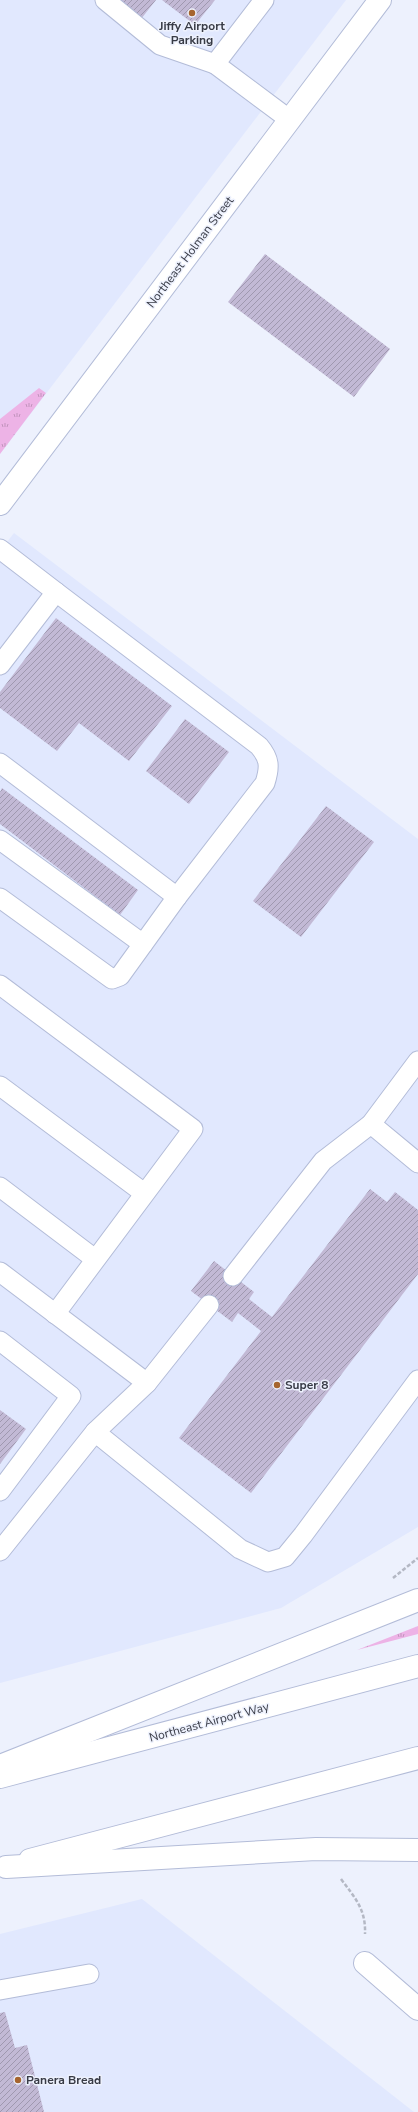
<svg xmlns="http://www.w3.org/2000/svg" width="418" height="2112" viewBox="0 0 418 2112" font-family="'Nunito Sans',sans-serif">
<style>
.built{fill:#e1e8fe}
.grass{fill:url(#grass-tufts)}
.building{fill:url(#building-hatch)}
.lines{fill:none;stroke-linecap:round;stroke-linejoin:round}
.service-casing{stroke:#b3bcd8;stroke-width:21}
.minor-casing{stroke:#b3bcd8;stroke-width:24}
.tertiary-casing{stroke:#b3bcd8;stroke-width:24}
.primary-casing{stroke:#b3bcd8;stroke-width:24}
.motorway-casing{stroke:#b3bcd8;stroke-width:24}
.path{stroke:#b4b8c4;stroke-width:2.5;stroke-dasharray:4 2;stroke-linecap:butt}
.service{stroke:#fff;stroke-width:19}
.minor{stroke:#fff;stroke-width:22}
.tertiary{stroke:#fff;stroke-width:22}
.primary{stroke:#fff;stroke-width:22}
.motorway{stroke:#fff;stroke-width:22}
.poi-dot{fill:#a6652f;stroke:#edf1fd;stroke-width:1.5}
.labels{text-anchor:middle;stroke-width:3;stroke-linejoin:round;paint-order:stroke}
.poi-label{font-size:12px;font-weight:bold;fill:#383b46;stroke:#edf1fd;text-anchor:start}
.street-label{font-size:12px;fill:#383b46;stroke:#edf1fd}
</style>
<defs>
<pattern id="grass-tufts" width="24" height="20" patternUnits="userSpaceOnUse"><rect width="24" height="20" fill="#edb3e6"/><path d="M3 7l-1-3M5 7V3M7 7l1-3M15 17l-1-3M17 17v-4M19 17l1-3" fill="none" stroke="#c193bc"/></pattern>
<pattern id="building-hatch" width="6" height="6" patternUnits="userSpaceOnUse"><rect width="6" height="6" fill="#c2b9d5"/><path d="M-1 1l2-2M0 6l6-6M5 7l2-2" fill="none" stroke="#9f98af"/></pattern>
</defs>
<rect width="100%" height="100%" fill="#edf1fd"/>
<!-- built -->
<g class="built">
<path d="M 0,0 L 346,0 L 0,454 Z"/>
<path d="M 14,533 L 418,839 L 418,1527 L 281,1608 L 0,1683 L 0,551 Z"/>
<path d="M 142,1899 L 414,2112 L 0,2112 L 0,1934 Z"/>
</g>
<!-- grass -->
<g class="grass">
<path d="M 39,388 L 46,393 L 0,454 L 0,419 Z"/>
<path d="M 418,1626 L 418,1634 L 357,1650 Z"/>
</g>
<!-- building -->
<g class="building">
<path d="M 116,0 L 156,0 L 141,19 Z"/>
<path d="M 162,0 L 215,0 L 195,25 Z"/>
<path d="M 265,254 L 390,349 L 354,397 L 228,302 Z"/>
<path d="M 56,618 L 172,706 L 129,761 L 79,723 L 57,751 L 0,708 L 0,692 Z"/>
<path d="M 185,719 L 229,752 L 189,804 L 146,771 Z"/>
<path d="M 2,788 L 138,890 L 120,915 L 0,824 L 0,792 Z"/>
<path d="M 326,806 L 374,842 L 301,937 L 253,901 Z"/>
<path d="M 370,1189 L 387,1202 L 395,1192 L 418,1210 L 418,1274 L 251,1493 L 179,1438 L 261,1331 L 238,1313 L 232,1322 L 191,1291 L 214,1261 L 254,1292 L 249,1299 L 272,1317 Z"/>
<path d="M 0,1410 L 26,1429 L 0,1464 Z"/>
<path d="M 5,2012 L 15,2048 L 27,2045 L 44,2112 L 0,2112 L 0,2013 Z"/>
</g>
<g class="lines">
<!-- service casing -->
<g class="service-casing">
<g id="service">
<path d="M 105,0 L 160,45 L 215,64"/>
<path d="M 264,0 L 215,64 L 290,120"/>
<path d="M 0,549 L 56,592"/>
<path d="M 0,665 L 56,592 L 259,746 C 270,759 270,767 265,783 L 177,897"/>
<path d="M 0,763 L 177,897 L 120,976 L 112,979 L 0,898"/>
<path d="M 0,840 L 143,944"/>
<path d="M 0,985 L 193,1129 L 55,1314"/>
<path d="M 0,1086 L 144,1193"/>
<path d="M 371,1124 L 418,1163"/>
<path d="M 0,1187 L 95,1259"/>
<path d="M 0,1272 L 147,1383"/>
<path d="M 233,1276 L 323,1161 L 371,1124 L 418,1061"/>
<path d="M 0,1341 L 71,1396 L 0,1491"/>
<path d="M 95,1432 L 240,1549 L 268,1562 L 285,1557 L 303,1535 L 418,1380"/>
<path d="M 0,1551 L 95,1432 L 147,1383 L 209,1305"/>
<path d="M 0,1990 L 89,1974"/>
</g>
</g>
<!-- minor casing -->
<g class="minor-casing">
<path id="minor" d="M 365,1963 L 418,2009"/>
</g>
<!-- tertiary casing -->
<g class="tertiary-casing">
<path id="tertiary" d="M 0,504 L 380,0"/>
</g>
<!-- primary casing -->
<g class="primary-casing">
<g id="primary">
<path d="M 0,1777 L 418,1666"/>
<path d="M 30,1860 L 418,1758"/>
</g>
</g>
<!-- motorway casing -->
<g class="motorway-casing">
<g id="motorway">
<path d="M 0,1766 L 418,1600"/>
<path d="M 6,1867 L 316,1849 L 418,1850"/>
</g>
</g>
<!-- path -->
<g class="path">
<path d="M 393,1578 L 418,1558"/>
<path d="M 341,1879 C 355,1898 366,1909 365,1934"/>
</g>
<!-- service -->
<use href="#service" class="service"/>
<!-- minor -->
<use href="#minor" class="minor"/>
<!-- tertiary -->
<use href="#tertiary" class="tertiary"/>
<!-- primary -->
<use href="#primary" class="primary"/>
<!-- motorway -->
<use href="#motorway" class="motorway"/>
</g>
<!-- markers -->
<g class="poi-dot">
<circle cx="192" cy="13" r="4"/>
<circle cx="277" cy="1385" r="4"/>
<circle cx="18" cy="2080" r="4"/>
</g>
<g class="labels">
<!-- poi labels -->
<g class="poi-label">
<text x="192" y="30" text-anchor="middle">Jiffy Airport<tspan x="192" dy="14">Parking</tspan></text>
<text x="285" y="1389">Super 8</text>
<text x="26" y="2084">Panera Bread</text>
</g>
<!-- street labels -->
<g class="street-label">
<text transform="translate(190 252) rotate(-53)" y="4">Northeast Holman Street</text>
<text transform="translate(209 1722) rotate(-15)" y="4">Northeast Airport Way</text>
</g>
</g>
</svg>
